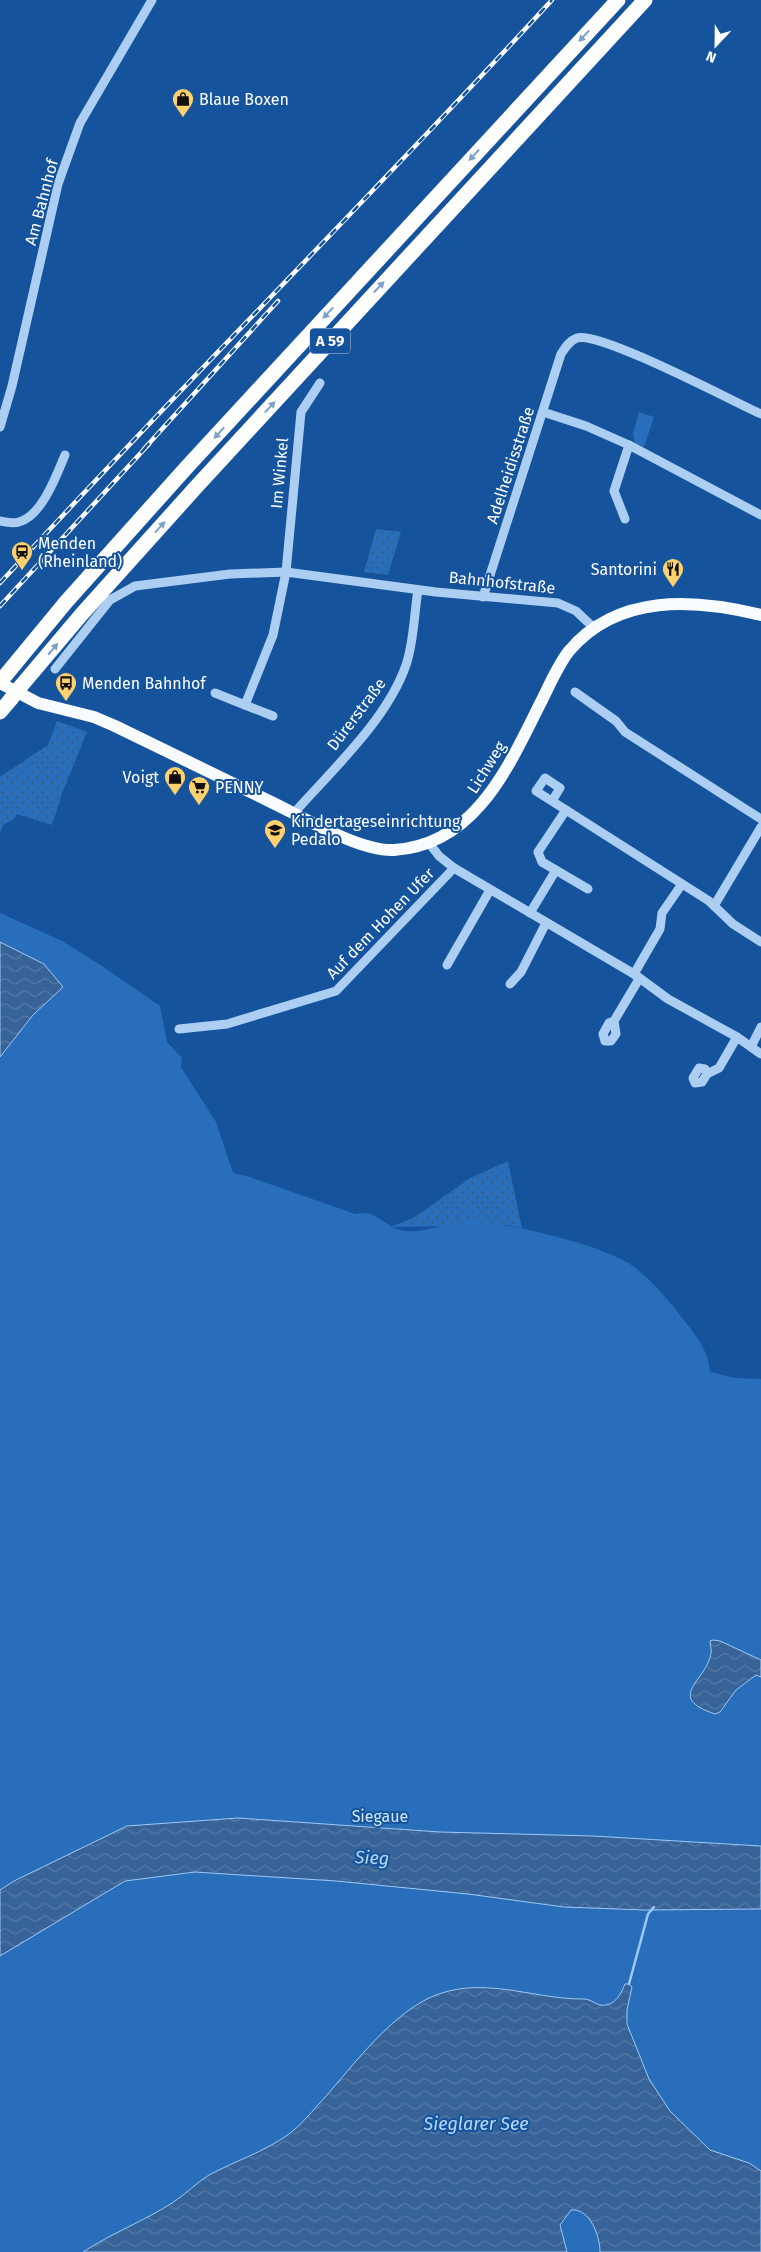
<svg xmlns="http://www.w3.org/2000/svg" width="761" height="2252" viewBox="0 0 761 2252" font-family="'Fira Sans',sans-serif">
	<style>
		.grass { fill: url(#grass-dots) }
		.green { fill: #286eba }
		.water { fill: url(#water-waves); stroke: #9ec9f6 }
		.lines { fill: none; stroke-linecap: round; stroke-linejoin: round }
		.stream { stroke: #9ec9f6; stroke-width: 2.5 }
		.minor { stroke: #accef3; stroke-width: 9 }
		.major { stroke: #f8fbff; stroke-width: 12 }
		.highway { stroke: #fff; stroke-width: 15 }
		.rail-casing { stroke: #fff; stroke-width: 4.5 }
		.rail { stroke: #15549d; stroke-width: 2.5; stroke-dasharray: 8; stroke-linecap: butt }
		.highway-bridge { stroke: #fff; stroke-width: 15 }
		.oneway { fill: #7ea1c9 }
		.labels { text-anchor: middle; stroke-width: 4; stroke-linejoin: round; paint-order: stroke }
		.shield { fill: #15549d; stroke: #b9cce2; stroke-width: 1 }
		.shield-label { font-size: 15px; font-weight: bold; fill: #fff }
		.poi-label { font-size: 16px; fill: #fff; stroke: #15549d; text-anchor: start }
		.street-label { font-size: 16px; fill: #fff; stroke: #15549d }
		.park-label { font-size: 16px; fill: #d4e8fd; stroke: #15549d }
		.water-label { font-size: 18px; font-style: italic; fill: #b9d8f9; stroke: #15549d }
	</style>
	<defs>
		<pattern id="grass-dots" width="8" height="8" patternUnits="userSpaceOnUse" patternTransform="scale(1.25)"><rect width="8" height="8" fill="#286eba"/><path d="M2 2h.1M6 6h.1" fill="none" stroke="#3e5a78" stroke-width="1.8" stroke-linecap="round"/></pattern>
		<pattern id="water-waves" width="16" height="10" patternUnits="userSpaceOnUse" patternTransform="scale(1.25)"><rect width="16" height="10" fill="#376398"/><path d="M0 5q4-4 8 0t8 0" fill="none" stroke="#557aa7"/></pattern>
	</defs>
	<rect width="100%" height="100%" fill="#15549d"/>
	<g class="grass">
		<polygon points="376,529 401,532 388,575 364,572"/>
		<polygon points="57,721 87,732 63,791 52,825 17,814 14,819 3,825 0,834 0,777 48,745"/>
		<polygon points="508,1161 522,1229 509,1225 391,1227 415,1217 470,1178"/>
	</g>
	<g class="green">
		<polygon points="639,412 654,417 644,447 635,443 633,433"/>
		<path d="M0 913 62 941 102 966 160 1006 167 1042 182 1058 181 1067 216 1122 233 1173 250 1177 355 1214C359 1214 366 1212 370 1214 383 1218 390 1230 407 1231 427 1233 447 1222 467 1221 503 1221 610 1246 637 1269 654 1283 670 1302 683 1319 697 1337 708 1349 710 1372L734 1378 761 1379V2252H0Z"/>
	</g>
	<g class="water">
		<polygon points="0,942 44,964 63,987 33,1015 0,1057"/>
		<path d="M713 1640 720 1641 761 1660V1677L756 1675 736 1690 720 1712 715 1714C664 1697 707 1681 711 1653 712 1650 710 1645 710 1641Z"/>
		<polygon points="238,1818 440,1832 593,1836 761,1846 761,1909 645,1910 564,1907 468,1894 336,1881 195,1872 125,1881 0,1956 0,1890 14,1881 127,1826"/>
		<path d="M625 1984H629L632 1987 627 2010V2024L649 2079 670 2111 710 2150 749 2163 761 2171V2252H600C600 2236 590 2208 571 2210L560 2225 567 2252H83C112 2233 144 2221 172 2203 185 2195 196 2183 209 2175 235 2161 264 2152 289 2134 300 2126 309 2115 318 2105 350 2070 386 2019 429 1998 480 1974 531 1999 582 1999 591 1998 597 2007 606 2005 617 2003 621 1993 625 1984Z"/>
	</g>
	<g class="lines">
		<polyline class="stream" points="629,1984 648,1914 654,1907"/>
		<g class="minor">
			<polyline points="543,412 586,426 629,445 761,515"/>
			<polyline points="0,427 12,386 58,184 80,123 152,0"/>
			<polyline points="625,519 614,491 629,445"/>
			<path d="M0 521C6 522 13 524 19 522 42 516 57 474 65 455"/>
			<path d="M483 597 561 354C565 348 569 341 577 338 600 331 732 401 761 414"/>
			<polyline points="55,669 110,600 135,586 230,574 286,572 436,592 558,603 576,611 595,629"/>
			<polyline points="575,692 616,721 625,732 761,819"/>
			<polyline points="215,693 245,705"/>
			<polyline points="273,716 245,705 273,635 286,572 301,412 320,383"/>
			<polyline points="552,801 560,788 545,778 536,791 566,810"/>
			<path d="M294 813C332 770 387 720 406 665 414 642 414 614 418 590"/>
			<polyline points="429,843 439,856 454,868 634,974 668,999 737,1037 761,1054"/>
			<polyline points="588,889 542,862 538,852 566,810 709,901 733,924 761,942"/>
			<polyline points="714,906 761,827"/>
			<polyline points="530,913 556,870"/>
			<polyline points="447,965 490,890"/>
			<polyline points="634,974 660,929 662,913 682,884"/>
			<polyline points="510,984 521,972 546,923"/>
			<polyline points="614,1021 616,1034 611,1041 605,1041 603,1034 609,1023 614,1021 639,979"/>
			<polyline points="179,1029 227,1024 336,991 454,868"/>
			<polyline points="751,1047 761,1027"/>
			<polyline points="707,1074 702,1082 695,1083 693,1078 699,1068 705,1069 707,1074 719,1068 737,1037"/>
		</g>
		<path class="major" d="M0 683 38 703 94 717 115 726C167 751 218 776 269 801 301 816 360 852 394 850 477 845 510 763 542 700 550 684 558 665 569 651 618 593 695 599 761 615"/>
		<g class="highway">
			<polyline points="0,682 66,602 186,468 618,0"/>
			<polyline points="21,686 81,615 197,486 645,0"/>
			<polyline points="0,712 11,699"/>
		</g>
		<g class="rail-casing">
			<g id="rail">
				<polyline points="144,449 278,301"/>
				<path d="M0 583C181 386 371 197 552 0"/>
				<polyline points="0,606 149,444"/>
			</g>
		</g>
		<use href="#rail" class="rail"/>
		<polyline class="highway-bridge" points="11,699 21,686"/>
	</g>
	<defs><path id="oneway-solid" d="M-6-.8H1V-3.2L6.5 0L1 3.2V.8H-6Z" transform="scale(1.25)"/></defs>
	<g class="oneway">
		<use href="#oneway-solid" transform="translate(584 36) rotate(133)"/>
		<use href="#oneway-solid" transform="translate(474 155) rotate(133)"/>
		<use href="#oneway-solid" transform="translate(379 287) rotate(-47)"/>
		<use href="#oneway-solid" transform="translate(328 313) rotate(133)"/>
		<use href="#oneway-solid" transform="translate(270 407) rotate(-47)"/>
		<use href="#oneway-solid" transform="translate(219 433) rotate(133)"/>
		<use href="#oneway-solid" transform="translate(160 527) rotate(-48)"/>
		<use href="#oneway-solid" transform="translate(53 649) rotate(-50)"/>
	</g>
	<defs>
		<g id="shop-pin" transform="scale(1.125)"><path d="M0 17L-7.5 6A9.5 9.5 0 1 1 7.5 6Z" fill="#ffd16e" stroke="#15549d"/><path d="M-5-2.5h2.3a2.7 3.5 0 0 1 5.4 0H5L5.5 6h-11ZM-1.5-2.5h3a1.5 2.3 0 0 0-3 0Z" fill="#111"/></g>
		<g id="station-pin" transform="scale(1.125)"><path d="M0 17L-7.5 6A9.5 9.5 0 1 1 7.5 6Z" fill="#ffd16e" stroke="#15549d"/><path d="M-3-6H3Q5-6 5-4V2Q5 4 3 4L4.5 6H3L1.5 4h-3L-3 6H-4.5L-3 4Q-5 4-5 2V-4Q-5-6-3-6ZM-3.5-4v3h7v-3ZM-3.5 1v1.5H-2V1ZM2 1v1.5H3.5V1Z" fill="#111"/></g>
		<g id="restaurant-pin" transform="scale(1.125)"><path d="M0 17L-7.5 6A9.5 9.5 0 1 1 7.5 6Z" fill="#ffd16e" stroke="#15549d"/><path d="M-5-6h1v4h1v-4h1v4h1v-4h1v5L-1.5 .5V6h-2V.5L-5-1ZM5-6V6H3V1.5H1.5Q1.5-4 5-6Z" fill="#111"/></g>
		<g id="bus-pin" transform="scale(1.125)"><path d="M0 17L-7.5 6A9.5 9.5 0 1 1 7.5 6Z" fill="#ffd16e" stroke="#15549d"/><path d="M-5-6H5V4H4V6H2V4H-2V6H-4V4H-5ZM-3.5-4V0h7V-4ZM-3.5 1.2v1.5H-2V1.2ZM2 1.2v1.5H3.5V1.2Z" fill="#111"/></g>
		<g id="supermarket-pin" transform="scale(1.125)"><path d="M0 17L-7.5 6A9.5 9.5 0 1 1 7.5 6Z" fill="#ffd16e" stroke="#15549d"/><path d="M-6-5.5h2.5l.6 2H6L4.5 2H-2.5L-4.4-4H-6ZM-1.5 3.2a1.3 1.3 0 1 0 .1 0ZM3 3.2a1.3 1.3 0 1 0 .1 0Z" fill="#111"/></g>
		<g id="school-pin" transform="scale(1.125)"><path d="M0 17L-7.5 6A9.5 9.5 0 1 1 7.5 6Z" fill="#ffd16e" stroke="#15549d"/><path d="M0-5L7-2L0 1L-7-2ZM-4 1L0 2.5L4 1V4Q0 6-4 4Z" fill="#111"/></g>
	</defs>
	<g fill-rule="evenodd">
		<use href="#shop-pin" x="183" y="99"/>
		<use href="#station-pin" x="22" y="552"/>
		<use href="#restaurant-pin" x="673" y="569"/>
		<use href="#bus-pin" x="66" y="683"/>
		<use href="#shop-pin" x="175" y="777"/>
		<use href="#supermarket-pin" x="199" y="787"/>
		<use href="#school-pin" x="275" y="830"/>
	</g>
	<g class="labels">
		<rect class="shield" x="310" y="328.5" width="40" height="25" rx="4"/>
		<g class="shield-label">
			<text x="330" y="346">A 59</text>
		</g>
		<g class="poi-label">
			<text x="199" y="105">Blaue Boxen</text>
			<text x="38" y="549">Menden<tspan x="38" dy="18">(Rheinland)</tspan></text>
			<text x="657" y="575" text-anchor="end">Santorini</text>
			<text x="82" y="689">Menden Bahnhof</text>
			<text x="159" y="783" text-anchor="end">Voigt</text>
			<text x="215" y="793">PENNY</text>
			<text x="291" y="827">Kindertageseinrichtung<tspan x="291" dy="18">Pedalo</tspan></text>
		</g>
		<g class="street-label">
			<text transform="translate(41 202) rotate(-75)" y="6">Am Bahnhof</text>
			<text transform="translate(510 465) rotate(-72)" y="6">Adelheidisstraße</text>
			<text transform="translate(279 473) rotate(-85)" y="6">Im Winkel</text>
			<text transform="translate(502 582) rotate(6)" y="6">Bahnhofstraße</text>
			<text transform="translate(356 714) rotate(-53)" y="6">Dürerstraße</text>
			<text transform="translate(486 767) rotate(-58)" y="6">Lichweg</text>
			<text transform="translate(380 923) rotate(-46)" y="6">Auf dem Hohen Ufer</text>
		</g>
		<g class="park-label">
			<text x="380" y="1822">Siegaue</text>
		</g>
		<g class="water-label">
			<text transform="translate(372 1858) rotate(3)" y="6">Sieg</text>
			<text x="476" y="2130">Sieglarer See</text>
		</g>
	</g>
	<g transform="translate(716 45) rotate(202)" stroke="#15549d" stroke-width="4" paint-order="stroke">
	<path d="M0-4L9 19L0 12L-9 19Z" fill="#ffffff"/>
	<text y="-8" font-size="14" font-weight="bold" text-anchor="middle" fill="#ffffff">N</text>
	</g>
</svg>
